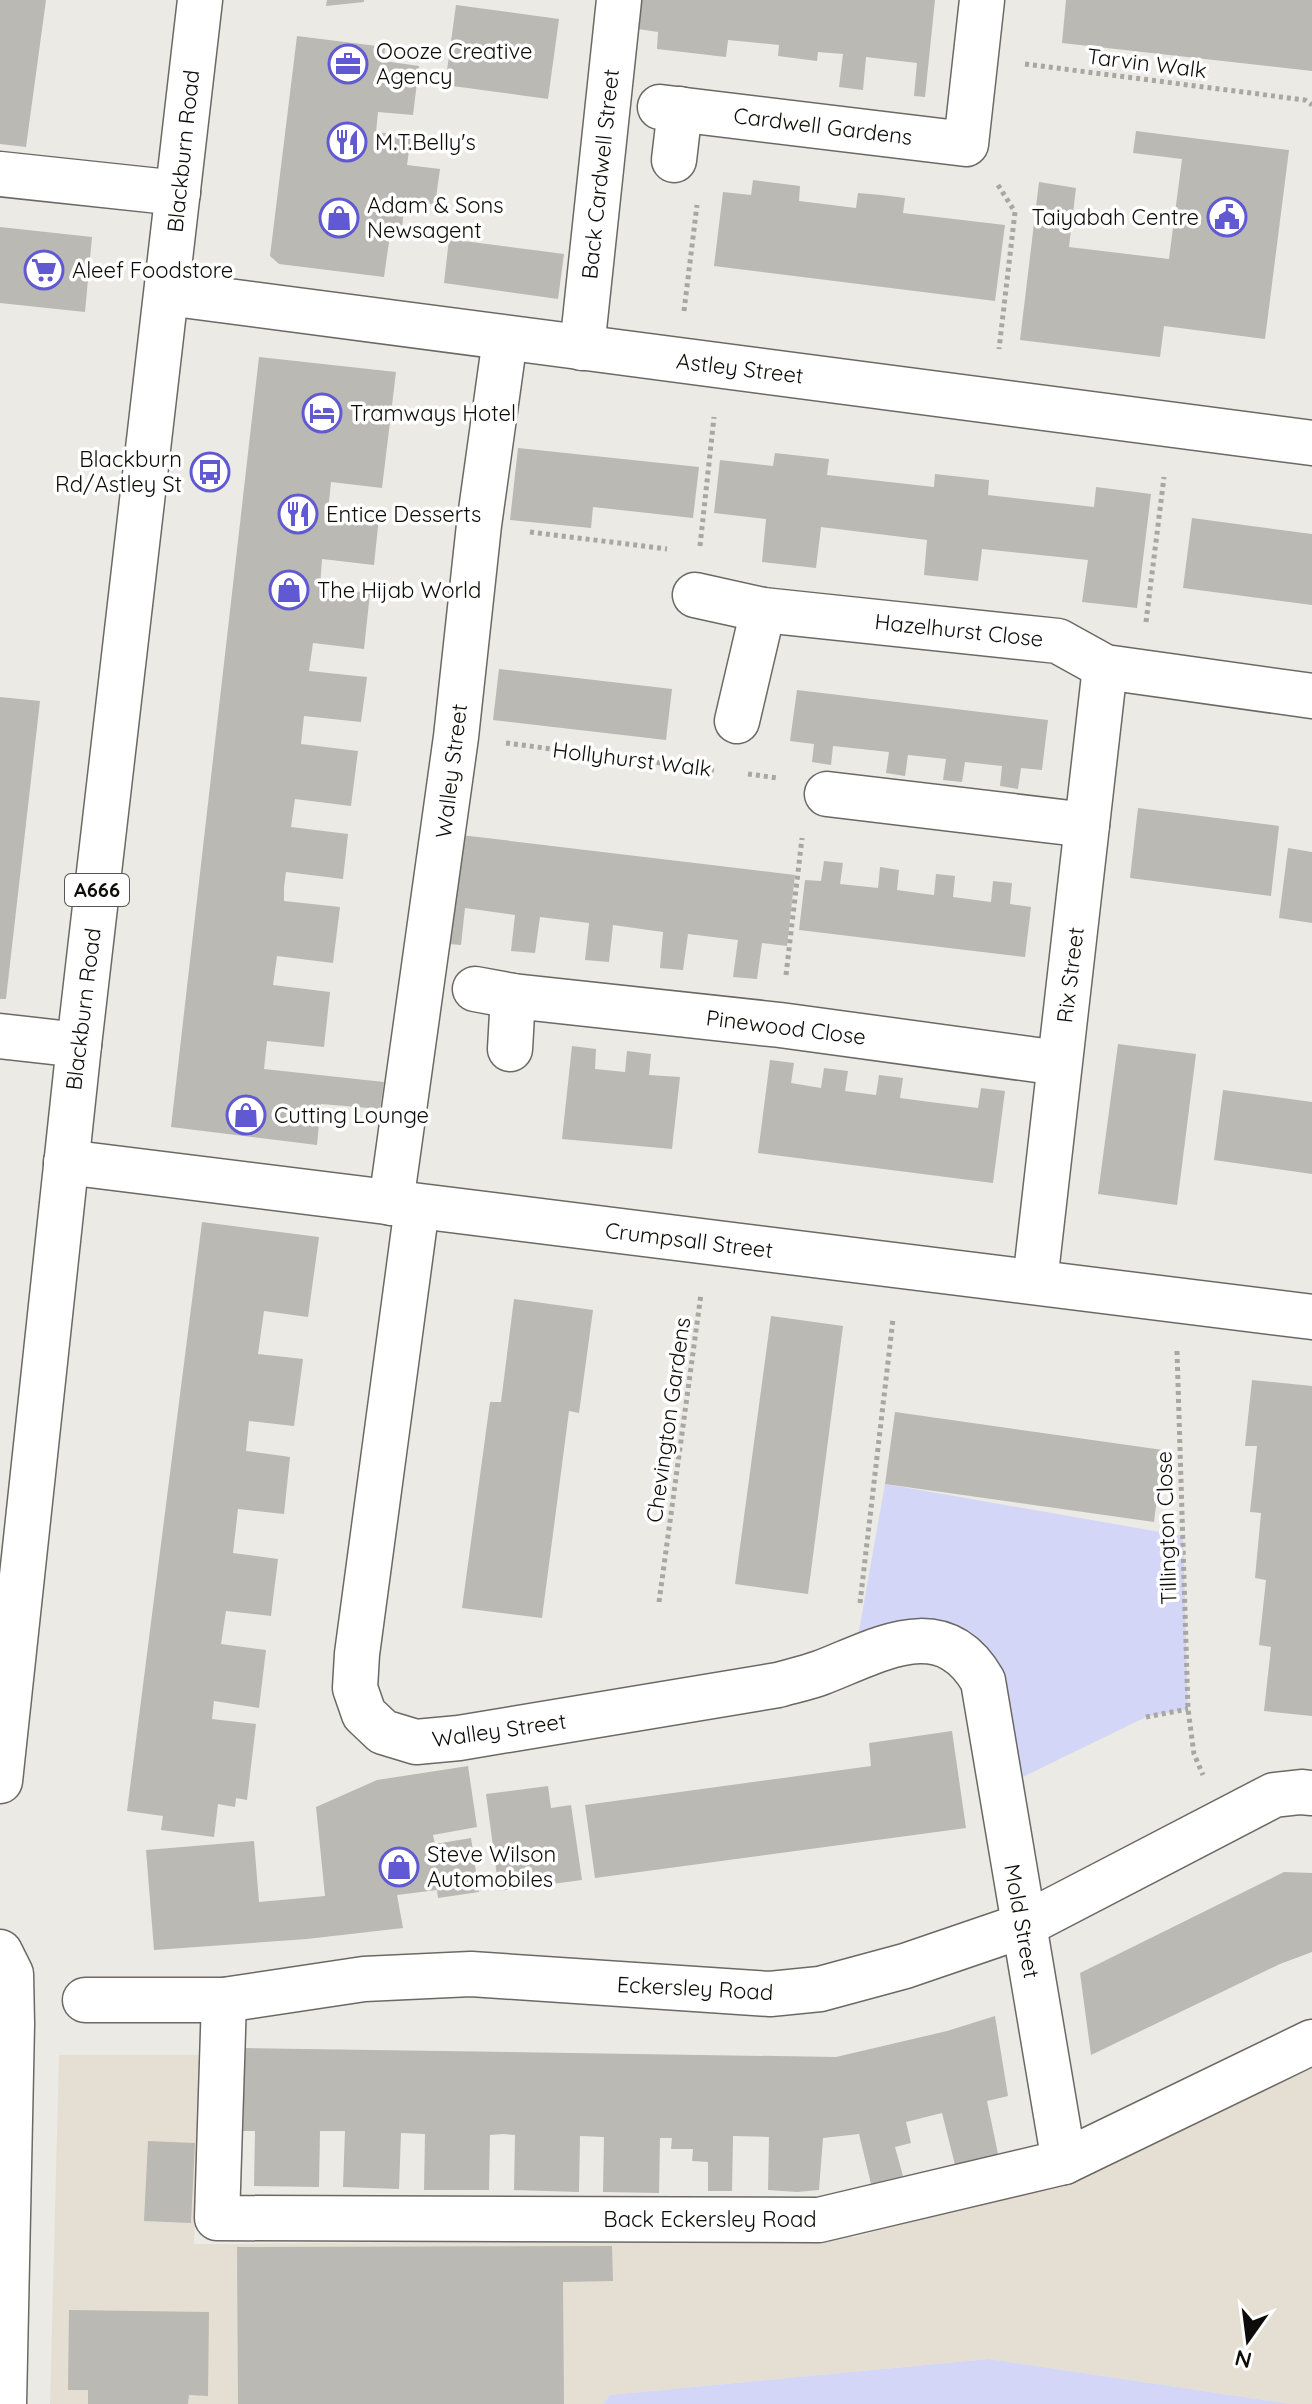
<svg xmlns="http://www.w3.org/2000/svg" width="1312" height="2404" viewBox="0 0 1312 2404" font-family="Quicksand,sans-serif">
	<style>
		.built { fill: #e5dfd3 }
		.green { fill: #d3d6f6 }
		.building { fill: #bbb9b4 }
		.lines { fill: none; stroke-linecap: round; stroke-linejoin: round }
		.minor-casing { stroke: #6c6965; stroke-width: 47 }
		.highway-casing { stroke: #6c6965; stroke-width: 47 }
		.path { stroke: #a9a7a2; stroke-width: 5; stroke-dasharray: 4 4; stroke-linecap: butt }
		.minor { stroke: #fff; stroke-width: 44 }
		.highway { stroke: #fff; stroke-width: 44 }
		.labels { text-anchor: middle; stroke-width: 7; stroke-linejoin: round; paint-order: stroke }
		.shield { fill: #fff; stroke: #565554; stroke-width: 2 }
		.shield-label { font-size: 20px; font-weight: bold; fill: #0d0c0a }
		.poi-label { font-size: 22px; fill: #0d0c0a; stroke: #fff; text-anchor: start }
		.street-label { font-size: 22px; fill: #0d0c0a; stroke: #fff }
	</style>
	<rect width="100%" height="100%" fill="#eceae4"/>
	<polygon class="built" points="59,2055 202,2055 194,2244 231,2244 854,2237 1084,2176 1312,2068 1312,2404 1291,2404 989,2359 610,2395 603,2404 50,2404"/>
	<g class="green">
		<polygon points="885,1484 1183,1536 1188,1709 1146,1717 1000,1788 951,1646 854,1659"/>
		<polygon points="989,2359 1291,2404 603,2404 610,2395"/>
	</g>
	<g class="building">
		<polygon points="0,0 46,0 26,147 0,144"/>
		<polygon points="327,0 364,0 364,2 326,6"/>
		<polygon points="642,0 935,0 925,97 914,96 917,63 866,57 863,90 839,87 843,54 818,52 817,61 778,56 779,45 728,40 726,57 657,49 658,32 638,29"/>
		<polygon points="1066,0 1312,0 1312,71 1062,43"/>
		<polygon points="456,5 559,19 548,99 445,85"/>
		<polygon points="297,36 385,47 384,61 419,66 413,115 378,112 376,132 411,136 407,165 440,169 435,205 405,200 401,236 390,235 384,277 279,264 270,256"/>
		<polygon points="1136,131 1289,150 1265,339 1164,326 1160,357 1020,340 1039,182 1076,188 1069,247 1169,259 1182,159 1133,153"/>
		<polygon points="753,180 800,186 799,201 856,208 858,193 881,195 905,198 903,213 1005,225 995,301 714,266 723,192 751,195"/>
		<polygon points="0,227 92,237 85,312 0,303"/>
		<polygon points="449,239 564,254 558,299 444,283"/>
		<polygon points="259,357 396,372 382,488 331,482 328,511 379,517 374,565 322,559 320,587 370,593 364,649 313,643 309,671 367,677 361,722 304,716 301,744 358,751 351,806 295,799 291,827 348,834 343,879 286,872 284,887 284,901 340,907 333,963 277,956 273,985 330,992 324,1047 267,1041 264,1069 384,1082 380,1109 321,1104 317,1145 171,1127"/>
		<polygon points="518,448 699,467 693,518 593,507 591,528 510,520"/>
		<polygon points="775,453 829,459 827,475 934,487 935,474 989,480 988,495 1094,507 1096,487 1151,494 1137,608 1082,602 1088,560 982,549 978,581 924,575 927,540 821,527 816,568 762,562 766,519 714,513 720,460 773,466"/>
		<polygon points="1192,518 1312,534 1312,605 1183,588"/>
		<polygon points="499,669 672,689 666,740 493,720"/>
		<polygon points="797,690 1048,720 1042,770 1021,768 1018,789 1000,786 1002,766 965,762 962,782 943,780 946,759 908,755 905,776 886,773 889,752 833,746 831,765 812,762 814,744 790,741"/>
		<polygon points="0,697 40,701 6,999 0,999"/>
		<polygon points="1138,808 1279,826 1271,896 1130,878"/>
		<polygon points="461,835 795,875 787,946 762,943 757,979 733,977 738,940 688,934 683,970 660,968 663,932 613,925 609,962 585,960 589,923 540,917 535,953 511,951 515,915 465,908 461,945 449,944"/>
		<polygon points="1288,848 1312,852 1312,923 1279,918"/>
		<polygon points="824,861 843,863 840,884 878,888 880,867 899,870 897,890 918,893 934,895 936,874 955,876 953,897 991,902 993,881 1012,883 1010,904 1031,907 1025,957 799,930 805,880 821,881"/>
		<polygon points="1118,1044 1196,1054 1177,1205 1098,1194"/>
		<polygon points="572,1046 596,1049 595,1069 625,1072 627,1051 651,1054 649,1075 680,1077 672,1149 562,1139"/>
		<polygon points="770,1060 794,1063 791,1083 821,1088 824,1068 848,1071 845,1091 876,1095 879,1075 903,1078 900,1098 930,1102 978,1108 981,1088 1005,1091 993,1183 758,1153"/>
		<polygon points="1223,1090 1312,1102 1312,1174 1214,1160"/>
		<polygon points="202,1222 319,1237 308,1317 264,1311 258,1354 303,1359 294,1426 249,1421 246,1451 290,1457 284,1514 238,1509 233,1553 278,1559 271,1616 226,1611 221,1644 266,1650 259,1708 214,1701 212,1719 256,1724 247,1800 236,1798 235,1807 218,1804 214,1837 161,1830 163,1816 127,1811"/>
		<polygon points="514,1299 593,1310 579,1413 569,1411 542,1618 462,1608 490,1402 501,1402"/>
		<polygon points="771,1316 843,1326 808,1594 735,1584"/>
		<polygon points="1252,1380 1312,1386 1312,1716 1264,1711 1271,1647 1259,1645 1266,1580 1255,1578 1261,1513 1250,1512 1257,1446 1245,1446"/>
		<polygon points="895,1412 1163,1450 1154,1522 885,1484"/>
		<polygon points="952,1731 966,1828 595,1878 585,1805 871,1766 869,1743"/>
		<polygon points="468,1766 477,1827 433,1835 435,1844 471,1838 479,1892 438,1898 437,1890 397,1895 403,1928 307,1939 154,1950 146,1850 254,1841 259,1902 325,1896 316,1807 377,1780"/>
		<polygon points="548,1786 551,1808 571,1805 582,1880 499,1891 486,1794"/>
		<polygon points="1284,1872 1312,1873 1312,1952 1280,1964 1091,2055 1080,1973"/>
		<polygon points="995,2016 1008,2096 987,2101 998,2154 955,2165 942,2113 906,2122 911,2143 895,2147 903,2176 871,2184 859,2134 823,2138 819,2190 797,2192 768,2190 769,2137 733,2136 732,2191 708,2191 708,2162 692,2161 693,2149 671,2149 672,2138 660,2138 659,2193 603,2192 604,2137 580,2136 579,2192 514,2190 515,2135 503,2134 490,2135 489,2190 424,2190 425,2134 401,2133 399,2189 343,2187 345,2131 320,2131 319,2187 254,2186 255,2131 243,2131 245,2048 836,2057 947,2031"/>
		<polygon points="148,2141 195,2143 191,2223 144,2221"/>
		<polygon points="612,2246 613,2281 563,2282 564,2404 238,2404 237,2247"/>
		<polygon points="69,2310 209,2312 208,2396 189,2395 188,2404 88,2404 88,2390 68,2390"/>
	</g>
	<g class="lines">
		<g class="minor-casing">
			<g id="minor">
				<polyline points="660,107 966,144 982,0"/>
				<polyline points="674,160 680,109"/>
				<polyline points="0,174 178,193"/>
				<polyline points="167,293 1312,443"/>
				<polyline points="582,348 619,0"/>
				<polyline points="695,595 763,610 1058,641 1105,667 1312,696"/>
				<polyline points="737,721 763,610"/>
				<polyline points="827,794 1087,825"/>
				<polyline points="475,989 513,996 780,1025 1059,1063"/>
				<polyline points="0,1036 79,1045"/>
				<polyline points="510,1049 513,996"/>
				<polyline points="66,1162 1312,1317"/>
				<polyline points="391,1203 456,737 479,525 505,339"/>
				<path d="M417 1207 357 1654 355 1688 364 1714 383 1732 416 1742 459 1738 778 1685C792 1681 806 1678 820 1673 878 1651 942 1610 983 1681L1064 2162"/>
				<polyline points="1035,1282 1105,667"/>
				<polyline points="85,2000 224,2000 364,1979 471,1974 770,1994 820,1989 905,1966 1022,1926 1274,1795 1301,1792 1312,1793"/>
				<polyline points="224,2000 217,2218 819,2220 1064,2162 1312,2042"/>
			</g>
		</g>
		<g class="highway-casing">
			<g id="highway">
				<polyline points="0,1781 79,1045 200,0"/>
				<polyline points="0,1952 11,1974 12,2024 4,2404"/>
			</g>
		</g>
		<g class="path">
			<polyline points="1025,64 1305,100 1312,105"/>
			<polyline points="998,185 1015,212 999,349"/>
			<polyline points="684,311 697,205"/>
			<polyline points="530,532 667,549"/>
			<polyline points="700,546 714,417"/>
			<polyline points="1146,622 1164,477"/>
			<polyline points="506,743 714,770"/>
			<polyline points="748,774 778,778"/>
			<polyline points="786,975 802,838"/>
			<polyline points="1177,1351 1188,1709 1194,1754 1203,1775"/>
			<polyline points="659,1602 701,1294"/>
			<polyline points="860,1603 893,1319"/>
			<polyline points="1146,1717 1188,1709"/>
		</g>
		<use href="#minor" class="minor"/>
		<use href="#highway" class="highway"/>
	</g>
	<defs>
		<g id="office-ring" transform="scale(2)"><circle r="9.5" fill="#fff" stroke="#6059d2" stroke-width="1.5"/><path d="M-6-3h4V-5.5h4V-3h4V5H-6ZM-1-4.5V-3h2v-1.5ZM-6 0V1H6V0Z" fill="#6059d2"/></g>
		<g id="restaurant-ring" transform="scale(2)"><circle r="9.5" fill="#fff" stroke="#6059d2" stroke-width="1.5"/><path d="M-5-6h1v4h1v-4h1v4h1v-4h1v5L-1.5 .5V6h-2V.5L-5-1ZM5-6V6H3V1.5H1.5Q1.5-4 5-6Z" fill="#6059d2"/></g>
		<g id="civic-ring" transform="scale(2)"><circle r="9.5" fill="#fff" stroke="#6059d2" stroke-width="1.5"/><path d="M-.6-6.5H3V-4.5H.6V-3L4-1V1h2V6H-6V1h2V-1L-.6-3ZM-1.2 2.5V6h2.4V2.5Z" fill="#6059d2"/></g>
		<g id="shop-ring" transform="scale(2)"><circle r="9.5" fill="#fff" stroke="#6059d2" stroke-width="1.5"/><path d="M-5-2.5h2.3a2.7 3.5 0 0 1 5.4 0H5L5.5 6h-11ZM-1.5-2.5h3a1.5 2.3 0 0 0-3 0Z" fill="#6059d2"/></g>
		<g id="supermarket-ring" transform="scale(2)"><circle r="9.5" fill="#fff" stroke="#6059d2" stroke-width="1.5"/><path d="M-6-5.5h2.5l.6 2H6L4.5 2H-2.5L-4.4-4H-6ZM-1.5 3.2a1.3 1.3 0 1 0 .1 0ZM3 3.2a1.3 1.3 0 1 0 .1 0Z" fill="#6059d2"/></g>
		<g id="hotel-ring" transform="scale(2)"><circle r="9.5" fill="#fff" stroke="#6059d2" stroke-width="1.5"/><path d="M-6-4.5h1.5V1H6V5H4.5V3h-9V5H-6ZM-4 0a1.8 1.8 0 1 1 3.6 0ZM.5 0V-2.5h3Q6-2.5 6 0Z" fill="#6059d2"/></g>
		<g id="bus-ring" transform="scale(2)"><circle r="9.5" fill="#fff" stroke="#6059d2" stroke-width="1.5"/><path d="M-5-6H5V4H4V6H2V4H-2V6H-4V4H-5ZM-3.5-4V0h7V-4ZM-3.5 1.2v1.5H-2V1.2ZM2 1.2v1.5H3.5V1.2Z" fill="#6059d2"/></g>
	</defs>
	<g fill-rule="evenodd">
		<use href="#office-ring" x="348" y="64"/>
		<use href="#restaurant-ring" x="347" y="142"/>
		<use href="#civic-ring" x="1227" y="217"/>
		<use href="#shop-ring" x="339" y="218"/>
		<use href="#supermarket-ring" x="44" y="270"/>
		<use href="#hotel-ring" x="322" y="413"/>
		<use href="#bus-ring" x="210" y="472"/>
		<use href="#restaurant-ring" x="298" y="514"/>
		<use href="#shop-ring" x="289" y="590"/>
		<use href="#shop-ring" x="246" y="1115"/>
		<use href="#shop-ring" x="399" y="1867"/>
	</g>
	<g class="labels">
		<rect class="shield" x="65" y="874" width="64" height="32" rx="6"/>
		<g class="shield-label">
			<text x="97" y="897">A666</text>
		</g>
		<g class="poi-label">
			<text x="376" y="59">Oooze Creative<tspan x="376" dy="25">Agency</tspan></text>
			<text x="375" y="150">M.T.Belly's</text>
			<text x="367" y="213">Adam &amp; Sons<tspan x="367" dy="25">Newsagent</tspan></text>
			<text x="1199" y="225" text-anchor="end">Taiyabah Centre</text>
			<text x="72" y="278">Aleef Foodstore</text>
			<text x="350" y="421">Tramways Hotel</text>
			<text x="182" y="467" text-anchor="end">Blackburn<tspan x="182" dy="25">Rd/Astley St</tspan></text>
			<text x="326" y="522">Entice Desserts</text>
			<text x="317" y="598">The Hijab World</text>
			<text x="274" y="1123">Cutting Lounge</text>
			<text x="427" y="1862">Steve Wilson<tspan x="427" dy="25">Automobiles</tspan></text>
		</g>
		<g class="street-label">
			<text transform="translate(1147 63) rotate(7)" y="8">Tarvin Walk</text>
			<text transform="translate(823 126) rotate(7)" y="8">Cardwell Gardens</text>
			<text transform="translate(183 151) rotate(-84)" y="8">Blackburn Road</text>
			<text transform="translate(600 174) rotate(-84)" y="8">Back Cardwell Street</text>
			<text transform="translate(740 368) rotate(7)" y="8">Astley Street</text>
			<text transform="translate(959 630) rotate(6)" y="8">Hazelhurst Close</text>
			<text transform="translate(632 759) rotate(7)" y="8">Hollyhurst Walk</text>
			<text transform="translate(451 771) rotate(-83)" y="8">Walley Street</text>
			<text transform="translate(1070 975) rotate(-83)" y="8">Rix Street</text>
			<text transform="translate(83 1009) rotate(-83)" y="8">Blackburn Road</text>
			<text transform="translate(786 1027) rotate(7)" y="8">Pinewood Close</text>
			<text transform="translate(689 1240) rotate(7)" y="8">Crumpsall Street</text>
			<text transform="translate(668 1420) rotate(-82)" y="8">Chevington Gardens</text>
			<text transform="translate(1166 1528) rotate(-92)" y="8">Tillington Close</text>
			<text transform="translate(499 1730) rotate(-8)" y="8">Walley Street</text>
			<text transform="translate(1022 1921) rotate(80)" y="8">Mold Street</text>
			<text transform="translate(695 1988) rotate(3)" y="8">Eckersley Road</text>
			<text x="710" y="2227">Back Eckersley Road</text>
		</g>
	</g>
	<g transform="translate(1248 2340) rotate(194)" stroke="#ffffff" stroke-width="6" paint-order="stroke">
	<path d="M0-6L14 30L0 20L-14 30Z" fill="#0d0c0a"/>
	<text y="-12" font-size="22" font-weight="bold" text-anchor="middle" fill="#0d0c0a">N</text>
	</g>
</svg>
